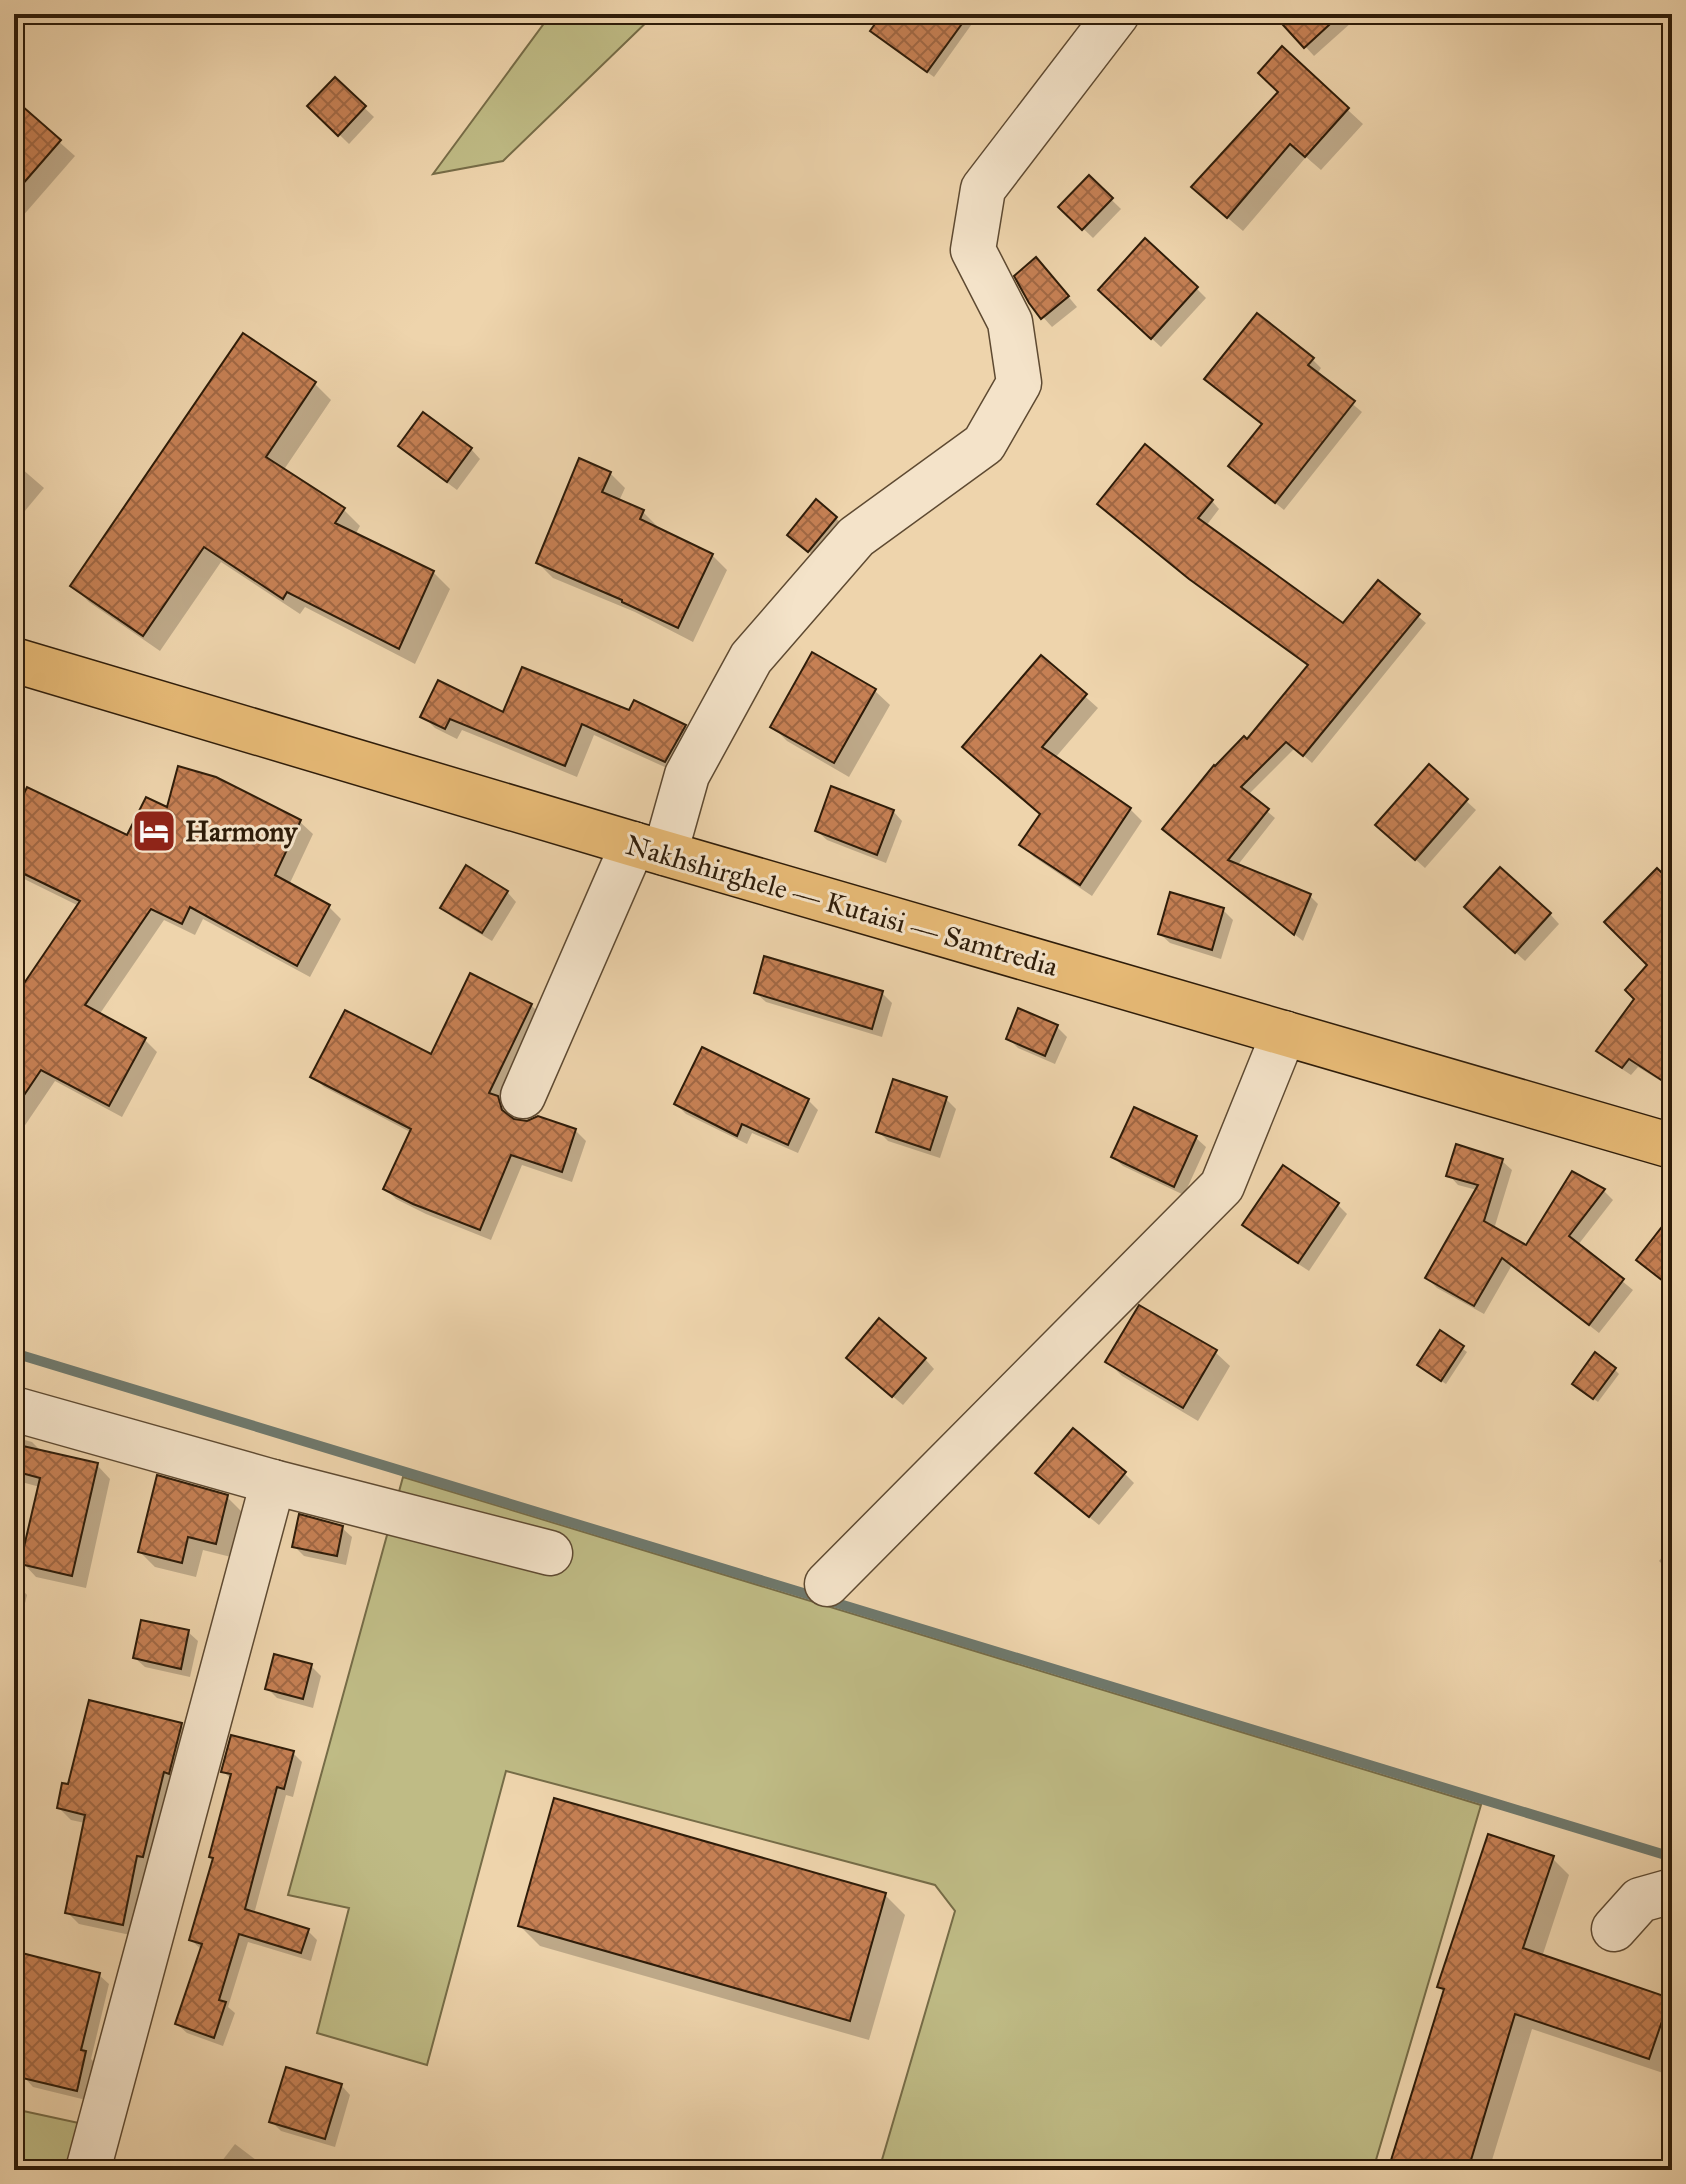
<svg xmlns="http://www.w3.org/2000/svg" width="1686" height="2184" viewBox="0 0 1686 2184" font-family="'IM FELL Great Primer',serif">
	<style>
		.green { fill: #bfbb85; stroke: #766c47; stroke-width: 2 }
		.shadow { fill: #0003 }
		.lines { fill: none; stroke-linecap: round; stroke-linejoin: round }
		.stream { stroke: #6f796d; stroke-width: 10 }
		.building { fill: url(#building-cross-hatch); stroke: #2e1c09; stroke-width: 2 }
		.minor-casing { stroke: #5e4a32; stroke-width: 47 }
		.major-casing { stroke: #2e1c09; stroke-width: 47 }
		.minor { stroke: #f4e3c9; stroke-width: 44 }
		.major { stroke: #e7ba76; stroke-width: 44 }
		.labels { text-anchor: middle; stroke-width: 6; stroke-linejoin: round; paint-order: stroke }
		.poi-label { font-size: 28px; font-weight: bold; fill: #2e1c09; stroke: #f4e3c9; text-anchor: start }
		.street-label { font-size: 28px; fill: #2e1c09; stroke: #f4e3c9 }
	</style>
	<defs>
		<pattern id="building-cross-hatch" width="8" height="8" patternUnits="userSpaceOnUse" patternTransform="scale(2)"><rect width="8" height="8" fill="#c68054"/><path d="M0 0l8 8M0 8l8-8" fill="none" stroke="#a16844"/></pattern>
	</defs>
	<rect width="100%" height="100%" fill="#eed4ac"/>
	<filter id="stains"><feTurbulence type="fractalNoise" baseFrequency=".0025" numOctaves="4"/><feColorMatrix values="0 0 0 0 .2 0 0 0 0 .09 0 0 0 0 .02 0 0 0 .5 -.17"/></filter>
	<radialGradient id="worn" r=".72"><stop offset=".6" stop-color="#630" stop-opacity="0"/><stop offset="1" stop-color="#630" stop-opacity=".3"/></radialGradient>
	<g class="green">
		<polygon points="551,14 655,14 503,161 433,174"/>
		<polygon points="403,1477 1481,1805 1373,2170 879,2170 955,1911 935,1885 506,1771 427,2065 317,2033 349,1908 288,1895"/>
		<polygon points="14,2109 88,2125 76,2170 14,2170"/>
	</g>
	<g class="shadow">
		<polygon points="884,14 979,14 934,77 878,37"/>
		<polygon points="1276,14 1361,14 1314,56"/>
		<polygon points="1282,49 1363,124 1321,170 1306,157 1243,231 1209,202 1280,92"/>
		<polygon points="335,80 374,117 349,144 310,106"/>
		<polygon points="22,109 75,156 14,226 14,118"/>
		<polygon points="1089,178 1121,209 1093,238 1061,207"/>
		<polygon points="1046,270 1077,307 1052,327 1043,317"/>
		<polygon points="1196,288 1206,298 1161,347 1110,300"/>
		<polygon points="244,335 315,384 331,400 283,471 344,510 360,526 355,535 433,572 450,589 415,664 305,607 300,614 221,562 160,651 89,602 73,586"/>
		<polygon points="1312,359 1321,368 1317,374 1362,412 1284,510 1240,475 1263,425 1216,388"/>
		<polygon points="401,446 471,449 480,459 457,490 410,455"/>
		<polygon points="14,462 44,488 14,524"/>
		<polygon points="610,473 625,488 619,501 642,511 657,526 656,529 712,555 727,570 693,642 635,612 553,578 538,563"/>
		<polygon points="1212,501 1219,509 1206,526 1343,625 1378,583 1426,623 1312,763 1295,748 1248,795 1275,818 1237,866 1310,896 1318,904 1303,941 1172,837 1310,666 1199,586 1107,511"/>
		<polygon points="816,502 840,522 813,555 794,539"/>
		<polygon points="1042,658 1098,708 1055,758 1130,809 1142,821 1092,896 1034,857 1022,845 1042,815"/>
		<polygon points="875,691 890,705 849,777 787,741 772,726"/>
		<polygon points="630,713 685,726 697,738 678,773 594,735 577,777 462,730 457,739 435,728 423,716"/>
		<polygon points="1429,767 1476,810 1425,868 1387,834"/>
		<polygon points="14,810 128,838 168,810 300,822 313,834 289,885 329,907 341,919 310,977 203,919 195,935 164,920 99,1015 145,1040 157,1052 122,1117 55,1081 15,1140 14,1001 79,906 14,874"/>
		<polygon points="893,811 902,821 886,863 827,840 817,831"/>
		<polygon points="1672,885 1672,1088 1638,1067 1631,1075 1607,1059 1599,1050 1636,999 1650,965"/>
		<polygon points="507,892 516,902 492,941 452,917 443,907"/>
		<polygon points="1223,910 1233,920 1221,959 1170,943 1160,934"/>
		<polygon points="1550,914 1559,924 1525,961 1477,917"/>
		<polygon points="756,993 882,993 892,1003 882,1037 766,1002"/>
		<polygon points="531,1005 542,1016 501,1101 509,1109 512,1120 575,1130 586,1141 572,1182 522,1165 491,1240 426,1214 396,1199 385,1188 412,1133 324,1087 313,1076 432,1056"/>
		<polygon points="1057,1027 1067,1037 1055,1064 1018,1048 1008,1038"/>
		<polygon points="895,1082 946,1099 956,1109 940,1158 888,1141 878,1131"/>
		<polygon points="808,1100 818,1110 798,1153 752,1133 747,1144 686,1114 676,1104"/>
		<polygon points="1196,1138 1206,1147 1184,1195 1123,1166 1113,1157"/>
		<polygon points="1502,1161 1512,1170 1494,1229 1527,1248 1573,1174 1604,1191 1613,1200 1578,1245 1633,1290 1599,1333 1512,1265 1484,1314 1437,1288 1427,1278 1477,1190 1458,1185 1449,1175"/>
		<polygon points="1338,1205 1347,1214 1309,1271 1254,1235 1245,1225"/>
		<polygon points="1441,1333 1467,1352 1446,1384 1423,1369"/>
		<polygon points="1215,1352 1230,1366 1198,1421 1122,1376 1108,1362"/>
		<polygon points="925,1359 934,1369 903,1405 858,1367"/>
		<polygon points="1614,1369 1619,1374 1598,1402 1578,1388"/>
		<polygon points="14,1437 32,1442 43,1453 97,1465 110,1479 86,1588 36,1577 23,1563 40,1487 14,1480"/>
		<polygon points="1124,1473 1134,1483 1099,1525 1047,1483"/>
		<polygon points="227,1497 242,1512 231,1557 203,1550 196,1577 155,1567 140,1552"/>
		<polygon points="342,1528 352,1537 346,1565 304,1556 294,1546"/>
		<polygon points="1672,1545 1672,1574 1659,1561"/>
		<polygon points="14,1584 18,1585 27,1595 17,1636 14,1635"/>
		<polygon points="188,1632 198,1641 190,1677 145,1667 135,1658"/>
		<polygon points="311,1666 321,1676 313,1708 277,1698 267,1688"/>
		<polygon points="181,1725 193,1737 135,1936 79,1924 67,1912 85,1823 71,1820 59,1808 69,1787"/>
		<polygon points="293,1753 302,1762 293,1797 286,1795 254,1914 308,1931 317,1940 311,1961 248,1942 228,2007 235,2013 223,2046 187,2033 177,2024 202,1950 191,1940 215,1860 232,1780 223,1771"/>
		<polygon points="1552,1858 1569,1875 1542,1957 1669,2000 1672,2003 1672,2057 1666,2074 1532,2029 1489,2170 1390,2170 1445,1992 1439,1986"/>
		<polygon points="885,1895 905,1915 869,2040 540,1946 520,1926"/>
		<polygon points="14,1953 99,1975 109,1984 91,2059 95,2063 86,2100 33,2087 24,2077 14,2036"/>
		<polygon points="341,2085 350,2095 335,2147 281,2131 272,2122"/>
		<polygon points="235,2144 269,2170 215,2170"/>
	</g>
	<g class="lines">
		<polyline class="stream" points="14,1353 1672,1857"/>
	</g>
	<g class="building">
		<polygon points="882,14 969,14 927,72 870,31"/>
		<polygon points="1273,14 1341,14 1304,48"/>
		<polygon points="1282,46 1349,108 1305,157 1290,144 1227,218 1191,187 1278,92 1258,73"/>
		<polygon points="335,77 366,106 338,136 307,106"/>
		<polygon points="14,99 61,140 14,194"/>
		<polygon points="1089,175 1113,198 1082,230 1058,207"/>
		<polygon points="1145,238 1198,287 1151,339 1098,290"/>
		<polygon points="1036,257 1069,296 1041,319 1029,303 1014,276"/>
		<polygon points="1257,313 1314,358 1308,365 1355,401 1275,503 1228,466 1262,424 1204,379"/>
		<polygon points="243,333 316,382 266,457 345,508 335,523 434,571 399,649 287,592 283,599 204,547 143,636 70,586"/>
		<polygon points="423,412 472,448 447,482 398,446"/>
		<polygon points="1145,444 1213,500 1198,518 1343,623 1378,580 1420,614 1303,756 1286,742 1241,787 1269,809 1228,860 1311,894 1294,935 1162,829 1214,765 1215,766 1244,736 1247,739 1308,665 1189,579 1097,504"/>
		<polygon points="579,458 611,472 602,492 644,510 640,519 713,554 678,628 622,602 622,600 536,563"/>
		<polygon points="816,499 837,517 808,552 787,535"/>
		<polygon points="812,652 876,689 834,763 770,727"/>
		<polygon points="1041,655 1087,694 1042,747 1131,808 1080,885 1019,845 1040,814 962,747"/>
		<polygon points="522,667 629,710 634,700 686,725 665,762 582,724 565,766 450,719 445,729 420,717 438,680 503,712"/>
		<polygon points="1429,764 1468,799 1415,860 1375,825"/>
		<polygon points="178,766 216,777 301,820 275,875 330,905 297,966 190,907 182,924 151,909 85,1005 146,1038 109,1106 41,1070 14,1110 14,998 80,901 14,869 14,815 27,787 127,835 146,797 167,807"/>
		<polygon points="831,786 894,810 877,855 815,831"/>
		<polygon points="466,865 508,891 482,933 440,908"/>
		<polygon points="1500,867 1551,913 1515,953 1464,907"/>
		<polygon points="1657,868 1672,883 1672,1087 1629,1059 1622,1068 1596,1051 1634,999 1625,990 1647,965 1604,922"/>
		<polygon points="1170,892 1224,908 1212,950 1158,934"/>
		<polygon points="764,956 883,991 872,1029 754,993"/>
		<polygon points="470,973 532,1004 489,1093 498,1096 502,1110 514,1119 527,1121 538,1116 576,1129 562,1172 511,1155 480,1230 413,1204 383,1189 411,1129 310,1077 345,1010 431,1054"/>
		<polygon points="1018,1008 1058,1025 1045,1056 1006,1039"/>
		<polygon points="702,1047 809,1099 788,1145 742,1124 737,1136 674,1104"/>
		<polygon points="893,1079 947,1097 930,1150 876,1132"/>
		<polygon points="1134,1107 1197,1136 1174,1187 1111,1157"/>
		<polygon points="1456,1144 1503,1159 1484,1221 1526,1245 1572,1171 1605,1189 1569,1236 1624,1279 1589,1325 1502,1258 1474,1306 1425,1278 1478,1185 1446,1176"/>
		<polygon points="1283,1165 1339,1203 1298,1263 1242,1225"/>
		<polygon points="1672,1214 1672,1288 1636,1260"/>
		<polygon points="1139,1305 1217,1350 1183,1408 1105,1362"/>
		<polygon points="879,1318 926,1358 892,1397 846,1358"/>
		<polygon points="1440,1330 1464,1346 1441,1381 1417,1365"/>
		<polygon points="1595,1352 1616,1368 1593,1399 1572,1384"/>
		<polygon points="1073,1428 1126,1472 1089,1517 1035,1473"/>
		<polygon points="14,1444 98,1463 72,1576 20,1564 40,1478 14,1471"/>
		<polygon points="157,1475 228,1495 216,1544 188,1537 182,1563 138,1552"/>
		<polygon points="299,1514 343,1526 337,1556 292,1547"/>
		<polygon points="141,1620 189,1630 181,1669 133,1658"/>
		<polygon points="274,1654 312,1664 303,1699 265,1689"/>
		<polygon points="89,1700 182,1723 169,1774 164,1772 143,1857 137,1856 123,1925 65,1913 85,1815 57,1808 62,1783 68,1784"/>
		<polygon points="231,1735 294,1751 284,1789 277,1787 245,1909 309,1929 301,1953 239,1934 219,2000 226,2002 214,2038 175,2024 202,1944 189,1940 213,1858 209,1857 231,1774 221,1772"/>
		<polygon points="554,1798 886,1893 850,2021 518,1926"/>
		<polygon points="1488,1834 1554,1856 1523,1948 1670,1998 1649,2059 1515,2014 1468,2170 1388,2170 1444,1989 1437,1987"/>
		<polygon points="14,1951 100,1973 81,2050 86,2051 77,2091 14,2076"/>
		<polygon points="286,2067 342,2084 325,2139 269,2122"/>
	</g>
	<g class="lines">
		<g class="minor-casing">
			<g id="minor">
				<polyline points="665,853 687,775 751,658 856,537 984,444 1019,383 1010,322 973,250 983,189 1117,14"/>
				<polyline points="523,1096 633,844"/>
				<polyline points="14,1409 273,1482 550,1553"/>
				<polyline points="827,1584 1222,1186 1284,1033"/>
				<polyline points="1614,1929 1640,1900 1672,1891"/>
				<polyline points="88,2170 273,1482"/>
			</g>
		</g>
		<g class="major-casing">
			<polyline id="major" points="14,660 633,844 1672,1146"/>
		</g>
		<use href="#minor" class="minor"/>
		<use href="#major" class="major"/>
	</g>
	<defs>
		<g id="hotel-square" transform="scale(2.3)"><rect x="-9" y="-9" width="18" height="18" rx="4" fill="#8f2418" stroke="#f4e3c9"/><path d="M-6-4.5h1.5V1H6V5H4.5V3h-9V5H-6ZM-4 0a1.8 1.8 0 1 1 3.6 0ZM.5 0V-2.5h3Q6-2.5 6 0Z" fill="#fff"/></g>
	</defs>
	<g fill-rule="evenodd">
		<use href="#hotel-square" x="154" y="831"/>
	</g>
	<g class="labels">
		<g class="poi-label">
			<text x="185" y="841">Harmony</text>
		</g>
		<g class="street-label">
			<text transform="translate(842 905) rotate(16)" y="10">Nakhshirghele — Kutaisi — Samtredia</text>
		</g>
	</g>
	<rect width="1686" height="2184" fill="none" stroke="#eed4ac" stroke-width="48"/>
	<rect x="16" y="16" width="1654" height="2152" fill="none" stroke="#2e1c09" stroke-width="4"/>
	<rect x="24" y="24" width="1638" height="2136" fill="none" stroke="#2e1c09" stroke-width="2"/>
	<rect width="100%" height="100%" filter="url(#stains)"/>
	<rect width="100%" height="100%" fill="url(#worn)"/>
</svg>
